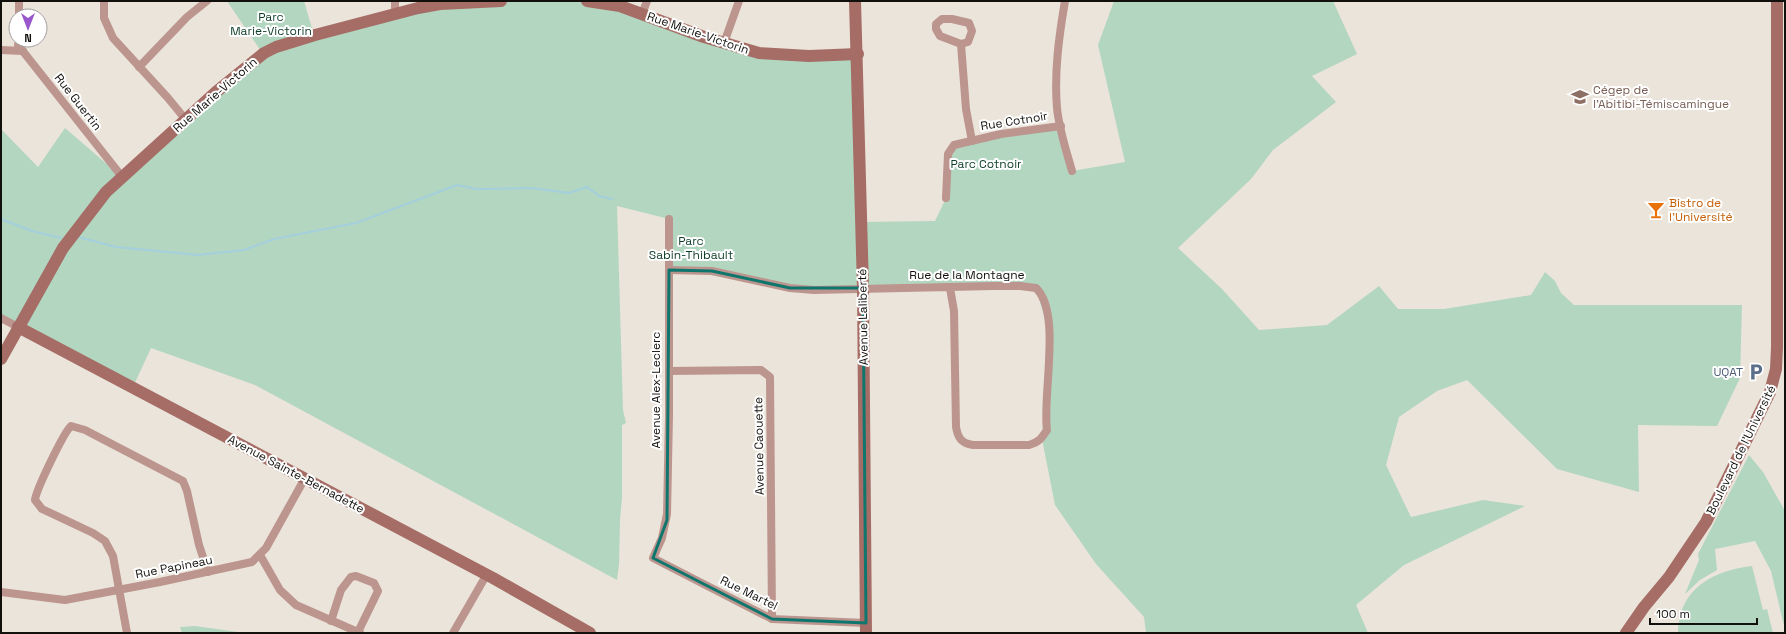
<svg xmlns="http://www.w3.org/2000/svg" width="1786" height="634" viewBox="0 0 1786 634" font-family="'Space Grotesk',sans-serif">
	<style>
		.green { fill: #b3d6c1 }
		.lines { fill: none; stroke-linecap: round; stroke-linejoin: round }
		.stream { stroke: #a4cfdc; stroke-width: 2 }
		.street { stroke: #bc958e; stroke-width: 8 }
		.secondary { stroke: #a56d65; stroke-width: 12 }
		.marked { fill: none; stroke: #0f766e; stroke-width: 3; stroke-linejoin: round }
		.labels { text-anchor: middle; stroke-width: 4; stroke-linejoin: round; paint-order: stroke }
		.park-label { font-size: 12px; fill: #0e3c27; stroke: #fff }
		.street-label { font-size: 12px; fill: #12100c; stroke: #fff }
		.education-label { font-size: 12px; fill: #785e54; stroke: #fff; text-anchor: start }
		.food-label { font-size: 12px; fill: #c56008; stroke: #fff; text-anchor: start }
		.service-label { font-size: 12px; fill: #4e5e75; stroke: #fff; text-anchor: end }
	</style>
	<rect width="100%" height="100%" fill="#ebe4da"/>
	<g class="green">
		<polygon points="227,1 304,1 314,35 372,20 501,1 587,1 744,50 858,54 861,222 935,221 946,198 948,154 954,145 1061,126 1072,171 1125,162 1098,45 1114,1 1333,1 1357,54 1312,76 1336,102 1273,150 1251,179 1178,248 1222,289 1259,330 1327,325 1379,286 1398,309 1444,309 1531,295 1545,272 1555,281 1561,293 1574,305 1742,305 1740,378 1717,426 1638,425 1639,492 1557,469 1467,380 1437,391 1399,417 1386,465 1411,517 1483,500 1525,506 1404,565 1356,605 1368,633 1146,633 1144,617 1096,564 1055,505 1042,439 1049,333 1036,288 831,290 669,270 669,219 617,206 623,410 626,423 622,425 622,497 620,520 619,564 617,580 255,385 151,348 132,389 1,318 1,129 38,167 65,128 122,177 263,54"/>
		<polygon points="1749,455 1763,472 1785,511 1785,630 1771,571 1755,541 1715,549 1717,570 1700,580 1685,594 1699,560 1698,554"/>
		<path d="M1752 566 1763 610 1767 609 1773 633H1678C1678 589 1714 570 1752 566Z"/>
		<polygon points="195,626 245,633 182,633 180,627"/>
	</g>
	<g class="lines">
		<g class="stream">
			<polyline points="1,219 32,231 61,238"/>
			<polyline points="78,237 116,247 198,255 244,250 274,239 356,223 457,185 477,189 531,188 569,193 587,187 599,196 612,199"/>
		</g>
		<g class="street">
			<polyline points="104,1 104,18 113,38 168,98 186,120"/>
			<path d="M1065 1C1059 36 1054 72 1057 108 1059 129 1066 150 1072 171"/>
			<polyline points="395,14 395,1"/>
			<polyline points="642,14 647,1"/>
			<polyline points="19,16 19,1"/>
			<polygon points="942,19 952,19 969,23 972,31 968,42 961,44 940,36 936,29 936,24"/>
			<polyline points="19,40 18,45 123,178"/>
			<polyline points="724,43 739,1"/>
			<polyline points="961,44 966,109 972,141"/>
			<polyline points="1,50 23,51"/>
			<polyline points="139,67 187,17 207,1"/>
			<polyline points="946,198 948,154 954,145 1001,134 1061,126"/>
			<polyline points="669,219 669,415 667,514 662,538 653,558 772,619 866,623"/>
			<path d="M669 270 712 271 790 288 814 290 993 286H1020L1036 288C1062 313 1042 395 1047 430 1041 439 1039 442 1029 445H973C961 443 958 438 956 427L954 311 950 288"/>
			<polyline points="1,318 18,327"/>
			<polyline points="669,371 761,370 770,377 772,619"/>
			<polyline points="260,555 280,590 296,605 360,633"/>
			<polyline points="1,592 65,600 160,582 252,562 266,548 305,478"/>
			<polyline points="331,621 341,590 351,577 356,576 374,583 378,591 358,632"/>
			<path d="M127 633 113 556 105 541 93 533 42 509 35 500C36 490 64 432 71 426L85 430 183 481 187 491 199 545 208 572"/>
			<polyline points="453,633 487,574"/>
		</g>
		<g class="secondary">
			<polyline points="587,1 620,6 704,37 759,53 809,56 858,54"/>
			<polyline points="855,1 863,288 866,633"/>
			<polyline points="18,327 493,578 590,633"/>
			<polyline points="1,359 63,248 106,192 216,92 264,53 276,47 315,35 418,8 440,4 501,1"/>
			<polyline points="1626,633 1644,607 1669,577 1706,522 1770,392 1776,369 1777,347 1777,1"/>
		</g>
	</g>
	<path class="marked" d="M669 270 712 271 790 288H863L866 623 772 619 653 558 667 520Z"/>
	<defs>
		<g id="school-bare" transform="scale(1.38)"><path d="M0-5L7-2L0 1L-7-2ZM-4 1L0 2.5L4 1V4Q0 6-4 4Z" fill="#8d6e63" stroke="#fff" stroke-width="2.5" paint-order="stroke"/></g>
		<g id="bar-bare" transform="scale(1.38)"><path d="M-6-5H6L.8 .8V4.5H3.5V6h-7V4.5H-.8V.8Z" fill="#e8710a" stroke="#fff" stroke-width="2.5" paint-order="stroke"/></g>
		<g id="parking-bare" transform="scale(1.38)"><path d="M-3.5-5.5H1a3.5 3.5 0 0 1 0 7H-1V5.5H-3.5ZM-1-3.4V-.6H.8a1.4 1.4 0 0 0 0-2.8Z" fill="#5c6f8a" stroke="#fff" stroke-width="2.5" paint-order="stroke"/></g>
	</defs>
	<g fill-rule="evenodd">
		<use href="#school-bare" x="1580" y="97"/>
		<use href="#bar-bare" x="1656" y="210"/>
		<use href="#parking-bare" x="1756" y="372"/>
	</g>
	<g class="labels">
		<g class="park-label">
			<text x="271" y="21">Parc<tspan x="271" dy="14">Marie-Victorin</tspan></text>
			<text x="986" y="168">Parc Cotnoir</text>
			<text x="691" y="245">Parc<tspan x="691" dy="14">Sabin-Thibault</tspan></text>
		</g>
		<g class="street-label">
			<text transform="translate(698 33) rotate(19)" y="4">Rue Marie-Victorin</text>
			<text transform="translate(215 95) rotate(-41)" y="4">Rue Marie-Victorin</text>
			<text transform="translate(78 102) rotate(52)" y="4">Rue Guertin</text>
			<text transform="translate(1014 121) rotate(-9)" y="4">Rue Cotnoir</text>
			<text x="967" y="279">Rue de la Montagne</text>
			<text transform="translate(863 317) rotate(-91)" y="4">Avenue Laliberté</text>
			<text transform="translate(656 390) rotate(-90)" y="4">Avenue Alex-Leclerc</text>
			<text transform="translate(759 446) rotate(-91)" y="4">Avenue Caouette</text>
			<text transform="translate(1741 450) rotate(-64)" y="4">Boulevard de l'Université</text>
			<text transform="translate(296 474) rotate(28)" y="4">Avenue Sainte-Bernadette</text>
			<text transform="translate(174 567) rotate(-11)" y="4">Rue Papineau</text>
			<text transform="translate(749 593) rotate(26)" y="4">Rue Martel</text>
		</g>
		<g class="education-label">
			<text x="1593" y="94">Cégep de<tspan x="1593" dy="14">l'Abitibi-Témiscamingue</tspan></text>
		</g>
		<g class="food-label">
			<text x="1669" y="207">Bistro de<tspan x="1669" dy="14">l'Université</tspan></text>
		</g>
		<g class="service-label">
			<text x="1743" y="376">UQAT</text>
		</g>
	</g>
	<rect width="1786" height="634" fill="none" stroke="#12100c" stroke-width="4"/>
	<g transform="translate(28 28) rotate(180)"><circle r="19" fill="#ffffff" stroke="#a09f9e"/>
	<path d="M0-3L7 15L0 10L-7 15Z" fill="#9a57cc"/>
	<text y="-6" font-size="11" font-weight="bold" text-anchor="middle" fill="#12100c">N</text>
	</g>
	<path d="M1650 618v6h107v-6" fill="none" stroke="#12100c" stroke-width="2"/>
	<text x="1656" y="618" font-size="12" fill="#12100c" stroke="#ffffff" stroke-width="3" paint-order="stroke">100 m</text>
</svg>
